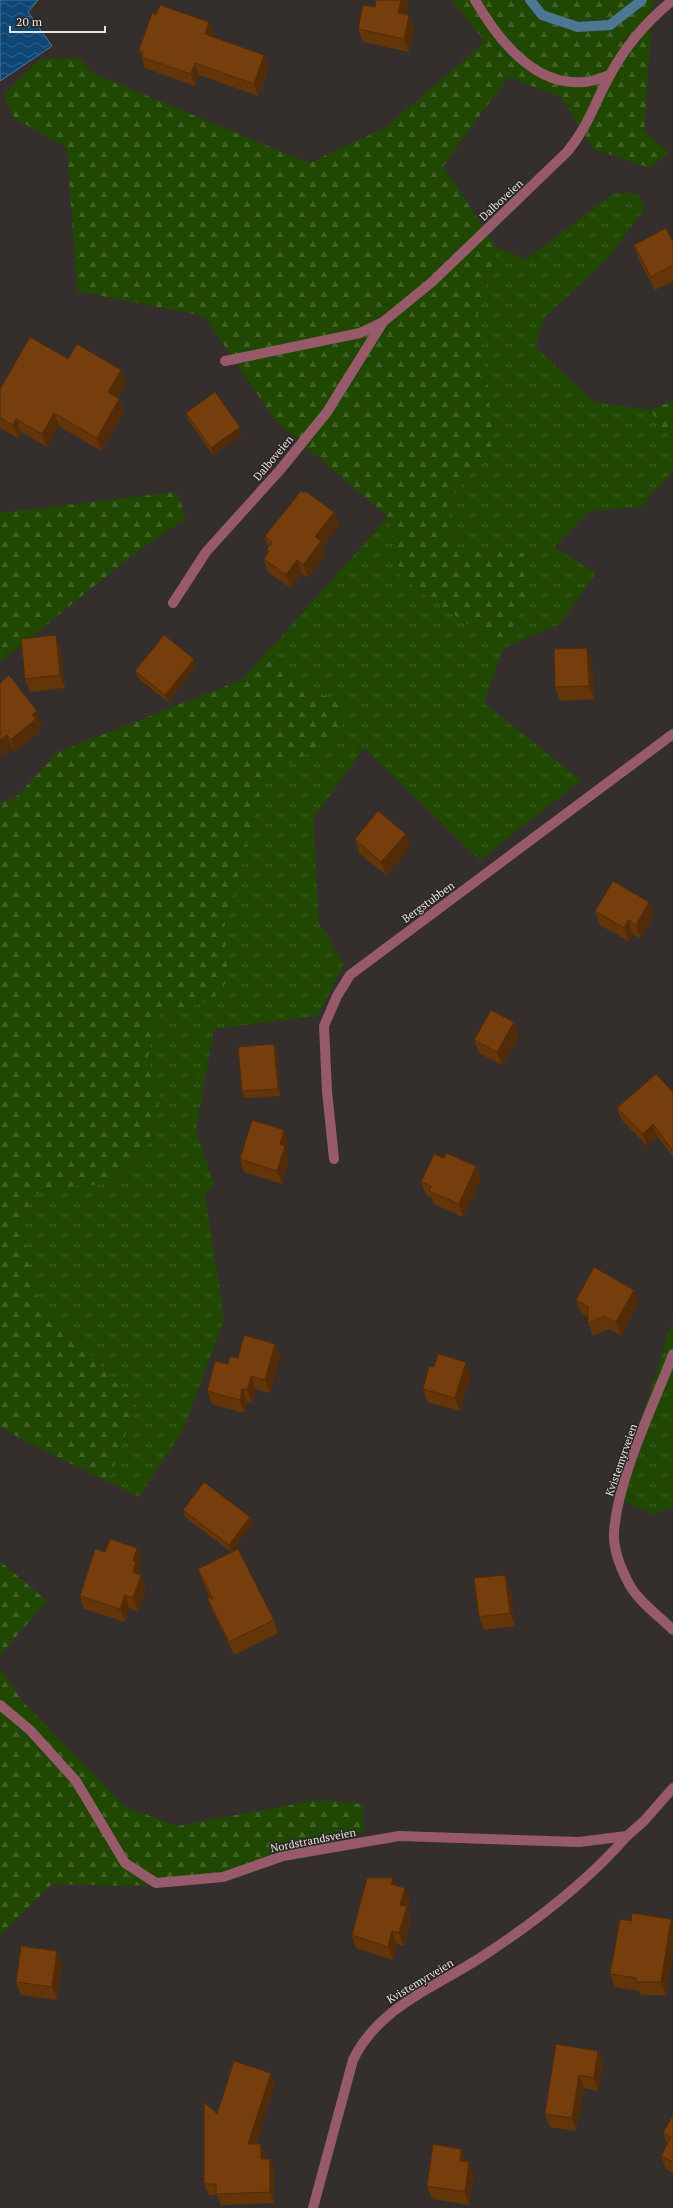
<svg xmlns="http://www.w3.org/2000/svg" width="673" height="2208" viewBox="0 0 673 2208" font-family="'PT Serif',serif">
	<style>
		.grass { fill: url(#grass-tufts) }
		.forest { fill: url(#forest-firs) }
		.water { fill: url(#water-waves); stroke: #4e7696 }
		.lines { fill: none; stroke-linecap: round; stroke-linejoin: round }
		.stream { stroke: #4e7696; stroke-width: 10 }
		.street { stroke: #965a6a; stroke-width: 10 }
		.wall { fill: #65350a }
		.shaded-wall { fill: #522b08 }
		.building { fill: #753e0c; stroke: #522b08 }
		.labels { text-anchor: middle; stroke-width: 3; stroke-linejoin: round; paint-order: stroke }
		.street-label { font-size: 11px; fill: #e5e2e0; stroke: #2a2623 }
	</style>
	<defs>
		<pattern id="grass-tufts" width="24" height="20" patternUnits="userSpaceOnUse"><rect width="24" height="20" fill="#204800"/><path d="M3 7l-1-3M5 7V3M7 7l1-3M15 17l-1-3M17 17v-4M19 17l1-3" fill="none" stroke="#406225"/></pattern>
		<pattern id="forest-firs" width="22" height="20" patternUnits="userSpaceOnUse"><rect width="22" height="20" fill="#204800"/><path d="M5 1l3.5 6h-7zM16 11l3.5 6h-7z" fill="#406225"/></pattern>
		<pattern id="water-waves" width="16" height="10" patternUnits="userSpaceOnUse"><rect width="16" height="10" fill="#0e4776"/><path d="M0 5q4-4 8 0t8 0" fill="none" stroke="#316189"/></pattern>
	</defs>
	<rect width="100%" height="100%" fill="#342f2c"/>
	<g class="grass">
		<polygon points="614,193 637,193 645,208 606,260 544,318 535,347 594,402 650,410 673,442 673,471 641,507 589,511 554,547 596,573 560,624 503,648 484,703 581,780 480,860 364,748 313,819 319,923 344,964 318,1016 214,1029 196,1130 214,1185 205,1194 224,1320 183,1430 139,1497 108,1482 136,1405 95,1359 39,1306 20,1220 41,1189 104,1184 160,1099 148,1057 159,1013 211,1001 228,980 224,927 264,780 341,732 344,703 297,686 271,648 388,517 401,578 455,549 447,504 494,443 478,314 497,248 527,259"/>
		<polygon points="673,1318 673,1508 652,1514 617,1497"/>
	</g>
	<g class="forest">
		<polygon points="452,0 653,0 644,131 669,153 650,168 594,149 561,97 508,77 443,166 497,248 478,314 494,443 447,504 456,548 523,553 526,600 503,648 401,578 388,517 275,420 204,316 77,291 67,148 14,118 4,95 40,59 80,58 92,73 309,163 385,128 485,42"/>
		<polygon points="673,401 673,442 650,410"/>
		<polygon points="177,492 186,518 135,553 0,662 0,513"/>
		<polygon points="271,648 297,686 344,703 341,732 264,780 224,927 228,980 211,1001 159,1013 148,1057 160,1099 146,1152 104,1184 41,1189 20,1220 39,1306 95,1359 136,1405 108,1482 23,1440 0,1426 0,803 16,797 58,752 241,680"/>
		<polygon points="0,1561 47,1601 0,1655"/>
		<polygon points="0,1669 23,1702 125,1807 177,1826 317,1800 363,1804 364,1831 229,1881 129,1886 52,1884 0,1935"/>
	</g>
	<polygon class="water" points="0,0 38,0 28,12 52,46 0,81"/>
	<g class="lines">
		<polyline class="stream" points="530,0 542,15 578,27 610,25 642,0"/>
		<g class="street">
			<path d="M475 0C497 38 534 87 584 82 592 82 602 77 610 75"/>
			<polyline points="225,361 360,333 383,322"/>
			<path d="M173 603 206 552 280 470 327 412 383 322 432 282 567 152C588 127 595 102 610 75 625 47 648 20 673 0"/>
			<polyline points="334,1159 327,1091 324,1026 337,996 350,975 673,734"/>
			<path d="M673 1354C653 1407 618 1477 614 1532 613 1550 621 1569 629 1584 639 1602 659 1616 673 1630"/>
			<polyline points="0,1705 30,1730 76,1781 125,1863 156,1883 223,1877 283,1856 399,1836 579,1842 627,1836 644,1821 673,1788"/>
			<path d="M313 2208 353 2060C379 2006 436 1987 483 1956 535 1922 587 1882 627 1836"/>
		</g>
	</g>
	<g class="wall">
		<polygon points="409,0 406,14 409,15 414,28 409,52 363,42 358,29 375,7"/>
		<polygon points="156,15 209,22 214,34 213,37 264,55 269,67 258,96 199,75 195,86 145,68 139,50"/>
		<polygon points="673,242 673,281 655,290 638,258 634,245"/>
		<polygon points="68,359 126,383 118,398 119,399 124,412 101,451 59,426 47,447 21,432 18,438 0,428 0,389"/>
		<polygon points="186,413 240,427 243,434 213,455 188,420"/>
		<polygon points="334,512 339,525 323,546 325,554 308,578 302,573 291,588 268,572 264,559 268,553 267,549 268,547 265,536"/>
		<polygon points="56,635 60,648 65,688 30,692 25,679"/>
		<polygon points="592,661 594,699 560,701 555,687"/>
		<polygon points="196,666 168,702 138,678 135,671"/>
		<polygon points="0,683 42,724 38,727 40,732 15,752 12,748 0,757"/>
		<polygon points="355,839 410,847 386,875 359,853"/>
		<polygon points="595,911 654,915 641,938 632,934 628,941 600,925"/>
		<polygon points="519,1036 502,1065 479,1053 474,1040"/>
		<polygon points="274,1044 277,1051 280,1096 244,1098 242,1091"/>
		<polygon points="673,1092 673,1157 657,1136 647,1146 621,1119 617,1108"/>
		<polygon points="289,1143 286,1151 289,1159 282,1184 244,1172 240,1159"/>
		<polygon points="444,1158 476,1166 481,1179 463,1217 434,1204 432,1198 426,1195 421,1182"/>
		<polygon points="576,1300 639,1303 621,1335 609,1329 593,1336 588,1323 588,1317 581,1313"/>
		<polygon points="275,1344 280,1357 270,1393 256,1389 252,1403 247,1402 244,1413 212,1404 207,1391 228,1364 238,1358"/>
		<polygon points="471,1375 460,1411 427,1402 423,1389"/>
		<polygon points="183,1510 250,1517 253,1524 231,1552 274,1620 278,1633 234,1655 212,1610 207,1597 211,1599 203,1582 198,1569 231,1552 185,1517"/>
		<polygon points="137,1548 142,1561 139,1570 146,1588 138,1611 129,1608 125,1622 84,1609 80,1596 105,1552"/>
		<polygon points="510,1588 515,1626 484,1630 479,1617"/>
		<polygon points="393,1878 395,1885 405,1888 410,1901 408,1909 411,1919 404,1946 397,1944 393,1960 356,1948 352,1935"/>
		<polygon points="671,1919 673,1925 673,1949 666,1995 641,1995 639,1991 615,1987 610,1974 631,1921"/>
		<polygon points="62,1964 57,2000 21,1995 16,1982"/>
		<polygon points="598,2051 603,2064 598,2091 584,2088 576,2131 550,2127 545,2114"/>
		<polygon points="275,2084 256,2144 261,2144 265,2155 265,2159 270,2159 274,2170 274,2203 221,2205 217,2195 209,2195 204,2184 217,2114"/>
		<polygon points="673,2115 673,2173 666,2169 661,2156 667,2144 663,2133"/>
		<polygon points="461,2149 466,2162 474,2176 469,2205 432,2199 427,2186"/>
	</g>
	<g class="shaded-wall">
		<polygon points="401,0 409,0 403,26 398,13"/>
		<polygon points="409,15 414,28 409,52 404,39"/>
		<polygon points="209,22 214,34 210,45 205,34"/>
		<polygon points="264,55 269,67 258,96 254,84"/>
		<polygon points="195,63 199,75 195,86 191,74"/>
		<polygon points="121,370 126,383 113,406 108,392"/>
		<polygon points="119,399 124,412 101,451 97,438"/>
		<polygon points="54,413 59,426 47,447 42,434"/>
		<polygon points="16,419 21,432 18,438 13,425"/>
		<polygon points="240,427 243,434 213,455 211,448"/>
		<polygon points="334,512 339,525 323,546 325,554 308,578 303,565 315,537"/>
		<polygon points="297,560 302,573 291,588 286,575"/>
		<polygon points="56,635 60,648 65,688 60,675"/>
		<polygon points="587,648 592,661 594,699 589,686"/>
		<polygon points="194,659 196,666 168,702 165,695"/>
		<polygon points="37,711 42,724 38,727 40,732 15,752 11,739 32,715"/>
		<polygon points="7,735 12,748 0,757 0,740"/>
		<polygon points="406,834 410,847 386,875 381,862"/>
		<polygon points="649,902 654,915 641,938 636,925"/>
		<polygon points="628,920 632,934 628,941 624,928"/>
		<polygon points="514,1022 519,1036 502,1065 497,1052"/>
		<polygon points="274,1044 277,1051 280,1096 278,1089"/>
		<polygon points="653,1124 657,1136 647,1146 643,1134"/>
		<polygon points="284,1130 289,1143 286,1151 289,1159 282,1184 277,1171 280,1144"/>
		<polygon points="476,1166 481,1179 463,1217 459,1204"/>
		<polygon points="634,1290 639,1303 621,1335 616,1322"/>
		<polygon points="275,1344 280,1357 270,1393 265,1380"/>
		<polygon points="466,1362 471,1375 460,1411 455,1398"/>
		<polygon points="251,1376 256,1389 252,1403 247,1390"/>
		<polygon points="242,1389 247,1402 244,1413 240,1400"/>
		<polygon points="250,1517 253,1524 231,1552 229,1545"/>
		<polygon points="137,1548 142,1561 139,1570 146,1588 138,1611 133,1598 133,1561"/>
		<polygon points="505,1575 510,1588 515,1626 510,1613"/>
		<polygon points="125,1595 129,1608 125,1622 120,1609"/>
		<polygon points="393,1878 397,1891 391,1884"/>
		<polygon points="405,1888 410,1901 408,1909 411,1919 404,1946 399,1933 400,1905"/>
		<polygon points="671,1919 673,1925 673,1949 666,1995 661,1982"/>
		<polygon points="392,1931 397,1944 393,1960 388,1947"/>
		<polygon points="57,1951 62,1964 57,2000 52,1987"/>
		<polygon points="598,2051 603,2064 598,2091 594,2078"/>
		<polygon points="271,2073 275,2084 252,2155 248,2144"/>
		<polygon points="579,2075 584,2088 576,2131 572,2118"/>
		<polygon points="261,2144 265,2155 265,2170 261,2159"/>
		<polygon points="461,2149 466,2162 460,2161"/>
		<polygon points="270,2159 274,2170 274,2203 270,2192"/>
		<polygon points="469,2162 474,2176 469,2205 465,2192"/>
	</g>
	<g class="building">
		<polygon points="376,0 401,0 398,13 409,15 404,39 358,29 363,5 375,7"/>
		<polygon points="160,5 209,22 205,34 264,55 254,84 195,63 191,74 141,57 143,52 139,50 152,13 156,15"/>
		<polygon points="666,228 673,242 673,265 651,277 634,245"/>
		<polygon points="30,337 68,359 77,344 121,370 108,392 119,399 97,438 54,413 42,434 16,419 13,425 0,418 0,389"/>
		<polygon points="215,392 240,427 211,448 186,413"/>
		<polygon points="301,491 304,493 305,491 334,512 315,537 321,541 303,565 297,560 286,575 264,559 269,551 267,549 272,542 265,536"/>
		<polygon points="56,635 60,675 25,679 21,639"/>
		<polygon points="164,635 194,659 165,695 135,671"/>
		<polygon points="587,648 589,686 555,687 554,649"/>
		<polygon points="9,675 37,711 32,715 36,719 11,739 7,735 0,740 0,683"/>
		<polygon points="378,811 406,834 381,862 355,839"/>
		<polygon points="613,881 649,902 636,925 628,920 624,928 595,911"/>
		<polygon points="491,1010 514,1022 497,1052 474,1040"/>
		<polygon points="274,1044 278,1089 242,1091 238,1047"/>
		<polygon points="656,1074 673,1092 673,1151 653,1124 643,1134 617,1108"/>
		<polygon points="252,1120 284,1130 280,1144 285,1146 277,1171 240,1159"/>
		<polygon points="446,1153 476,1166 459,1204 429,1191 431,1186 421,1182 434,1154 444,1158"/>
		<polygon points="594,1267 634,1290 616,1322 604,1316 588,1323 588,1307 576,1300"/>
		<polygon points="244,1335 275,1344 265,1380 251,1376 247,1390 242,1389 240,1400 207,1391 215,1361 228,1364 230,1356 238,1358"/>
		<polygon points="438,1354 466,1362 455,1398 423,1389 429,1366 434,1367"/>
		<polygon points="204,1482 250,1517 229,1545 183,1510"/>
		<polygon points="110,1539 137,1548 133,1561 136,1562 133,1572 141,1575 133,1598 125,1595 120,1609 80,1596 95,1549 105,1552"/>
		<polygon points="238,1549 274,1620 229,1642 207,1597 213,1599 198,1569"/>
		<polygon points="505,1575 510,1613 479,1617 474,1578"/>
		<polygon points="367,1878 393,1878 391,1884 405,1888 400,1905 407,1906 399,1933 392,1931 388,1947 352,1935"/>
		<polygon points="632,1913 671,1919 661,1982 636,1982 637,1978 610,1974 620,1919 631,1921"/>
		<polygon points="21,1946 57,1951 52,1987 16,1982"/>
		<polygon points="556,2044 598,2051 594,2078 579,2075 572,2118 545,2114"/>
		<polygon points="234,2061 271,2073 248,2144 261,2144 261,2159 270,2159 270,2192 216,2194 216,2184 204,2184 204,2102 217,2114"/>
		<polygon points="673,2115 673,2162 661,2156 671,2137 663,2133"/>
		<polygon points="433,2144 461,2149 460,2161 469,2162 465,2192 427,2186"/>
	</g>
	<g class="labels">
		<g class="street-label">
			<text transform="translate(501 200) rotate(-43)" y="4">Dalboveien</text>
			<text transform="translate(273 458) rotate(-50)" y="4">Dalboveien</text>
			<text transform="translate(428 902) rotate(-36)" y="4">Bergstubben</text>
			<text transform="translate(621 1460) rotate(-71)" y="4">Kvistemyrveien</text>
			<text transform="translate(313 1840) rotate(-11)" y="4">Nordstrandsveien</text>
			<text transform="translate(420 1981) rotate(-31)" y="4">Kvistemyrveien</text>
		</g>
	</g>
	<path d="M10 26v6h95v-6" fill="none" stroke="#e5e2e0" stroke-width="2"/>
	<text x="16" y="26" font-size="12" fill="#e5e2e0" stroke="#2a2623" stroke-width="3" paint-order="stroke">20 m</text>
</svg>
